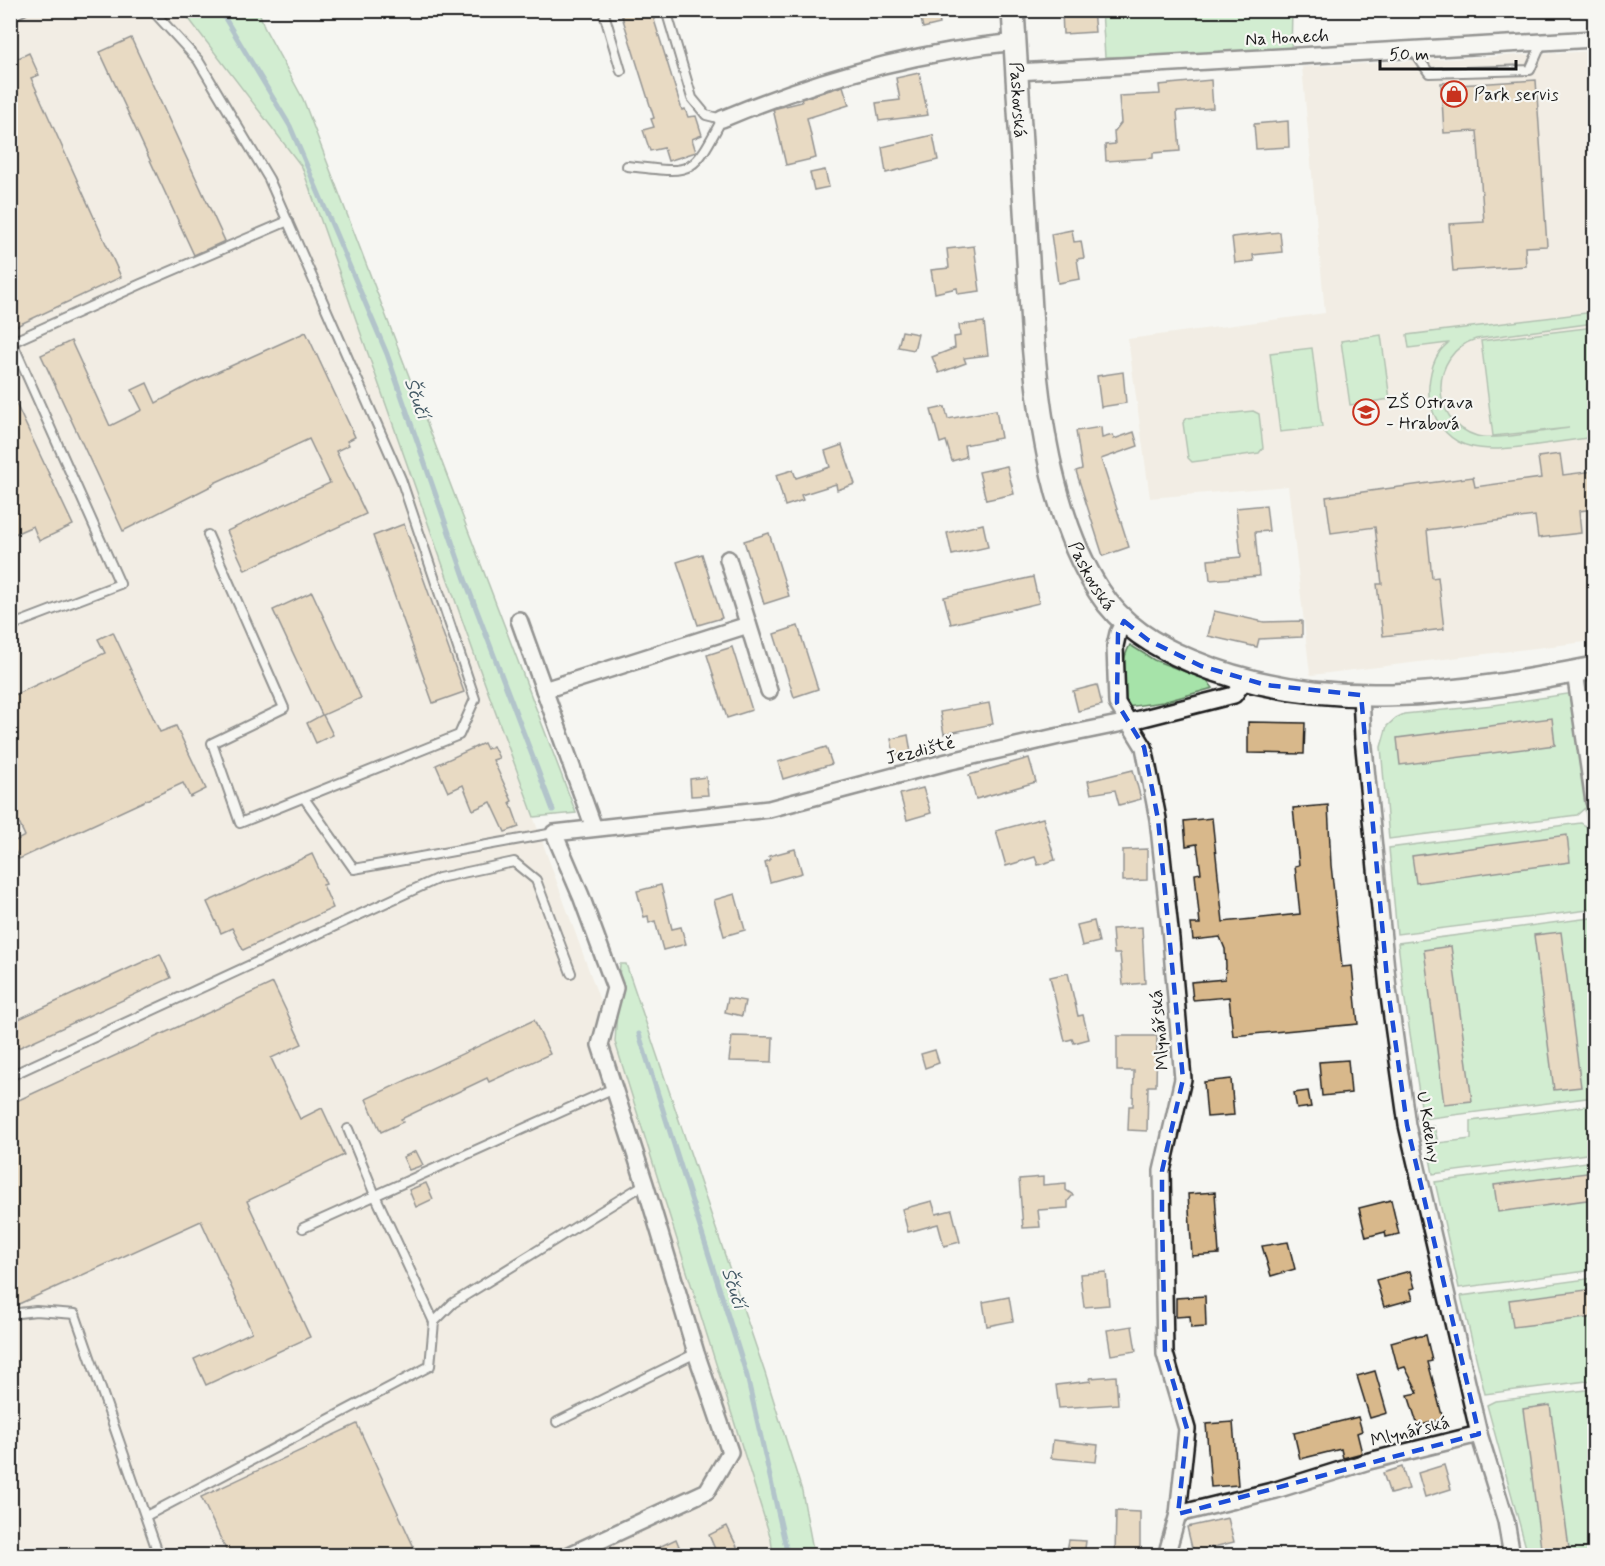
<svg xmlns="http://www.w3.org/2000/svg" width="1605" height="1566" viewBox="0 0 1605 1566" font-family="Mynerve,sans-serif">
	<style>
		.built { fill: #ede3d3 }
		.green { fill: #a6e3a9; stroke: #618062; stroke-width: 1.5 }
		.lines { fill: none; stroke-linecap: round; stroke-linejoin: round }
		.stream { stroke: #60879a; stroke-width: 5 }
		.building { fill: #d8b88b; stroke: #1c1c1c; stroke-width: 1.5 }
		.service-casing { stroke: #1c1c1c; stroke-width: 12 }
		.minor-casing { stroke: #1c1c1c; stroke-width: 20 }
		.secondary-casing { stroke: #1c1c1c; stroke-width: 26 }
		.service { stroke: #f6f6f2; stroke-width: 8 }
		.minor { stroke: #f6f6f2; stroke-width: 15 }
		.secondary { stroke: #f6f6f2; stroke-width: 21 }
		.marked { fill: none; stroke: #1d4ed8; stroke-width: 4.5; stroke-dasharray: 12 8; stroke-linejoin: round }
		.labels { text-anchor: middle; stroke-width: 4.5; stroke-linejoin: round; paint-order: stroke }
		.street-label { font-size: 18px; fill: #1c1c1c; stroke: #f6f6f2 }
		.poi-label { font-size: 18px; fill: #1c1c1c; stroke: #f6f6f2; text-anchor: start }
		.water-label { font-size: 20px; font-style: italic; fill: #445a66; stroke: #f6f6f2 }
	</style>
	<rect width="100%" height="100%" fill="#f6f6f2"/>
	<filter id="ink" filterUnits="userSpaceOnUse"><feTurbulence type="fractalNoise" baseFrequency=".0167" numOctaves="2"/><feDisplacementMap in="SourceGraphic" scale="12" xChannelSelector="R" yChannelSelector="G"/><feConvolveMatrix kernelMatrix="1 2 1 2 8 2 1 2 1" color-interpolation-filters="sRGB"/></filter>
	<g filter="url(#ink)">
		<g class="built">
			<polygon points="11,11 208,11 281,109 477,662 615,1042 771,1539 773,1555 11,1556"/>
			<polygon points="1594,51 1594,641 1312,675 1310,674 1288,486 1150,498 1128,339 1325,313 1302,67"/>
		</g>
		<g class="green">
			<polygon points="183,11 259,11 264,27 303,99 576,813 534,817 477,662 302,167"/>
			<polygon points="1102,11 1292,11 1291,52 1105,57"/>
			<path d="M1594 312V323L1476 339C1430 353 1428 421 1477 436 1494 441 1549 430 1569 428L1493 436 1481 341 1594 327V437C1573 440 1552 443 1530 446 1488 451 1447 456 1431 406 1426 392 1430 366 1439 353 1441 349 1445 346 1448 343L1409 348 1407 335Z"/>
			<polygon points="1381,335 1390,399 1350,405 1341,341"/>
			<polygon points="1312,348 1322,427 1280,432 1270,353"/>
			<polygon points="1253,411 1259,414 1263,448 1259,453 1192,462 1188,458 1183,423 1187,418"/>
			<path d="M1130 645 1154 660 1207 680 1213 688 1163 702 1127 707C1122 687 1119 663 1130 645Z"/>
			<polygon points="1594,690 1594,906 1588,910 1397,934 1389,848 1581,823 1587,827 1585,808 1577,815 1389,839 1381,747 1387,726 1396,718 1404,714 1494,705"/>
			<polygon points="1590,918 1594,919 1594,1097 1423,1119 1404,994 1398,943"/>
			<polygon points="620,964 626,964 765,1373 802,1491 814,1555 773,1555 771,1539 615,1042"/>
			<polygon points="1594,1105 1594,1153 1433,1174 1424,1127 1434,1126 1438,1143 1471,1139 1471,1121"/>
			<polygon points="1594,1161 1594,1270 1459,1288 1435,1182"/>
			<polygon points="1594,1278 1594,1380 1485,1394 1461,1296"/>
			<polygon points="1594,1389 1594,1555 1528,1555 1487,1405 1495,1401"/>
		</g>
		<g class="lines">
			<g class="stream">
				<polyline points="220,10 290,126 387,354 466,582 553,810"/>
				<polyline points="639,1034 747,1376 788,1556"/>
			</g>
		</g>
		<g class="building">
			<polygon points="620,10 651,10 682,110 685,109 688,117 696,116 702,135 692,139 696,152 668,161 664,148 650,151 643,130 654,127 651,119 654,118"/>
			<polygon points="919,10 937,10 940,24 923,28"/>
			<polygon points="1093,10 1095,32 1063,34 1062,11"/>
			<polygon points="131,38 225,241 194,255 100,52"/>
			<polygon points="29,53 39,75 31,78 121,277 10,329 10,62"/>
			<polygon points="919,73 928,115 879,121 876,103 900,100 896,78"/>
			<polygon points="1211,80 1213,108 1177,111 1180,151 1153,153 1153,158 1106,161 1105,145 1115,144 1114,132 1121,123 1119,96 1160,94 1159,85"/>
			<polygon points="1536,80 1547,246 1525,247 1526,266 1453,271 1449,224 1484,222 1477,131 1444,133 1441,83 1459,82 1459,85"/>
			<polygon points="843,86 849,105 807,118 816,158 786,165 773,109 802,102 801,99"/>
			<polygon points="1288,121 1289,147 1256,149 1254,124"/>
			<polygon points="933,135 938,160 886,173 882,147"/>
			<polygon points="825,170 829,187 814,190 810,173"/>
			<polygon points="1072,230 1074,242 1081,241 1084,258 1077,259 1080,279 1058,283 1051,234"/>
			<polygon points="1280,232 1282,252 1253,255 1254,261 1235,263 1232,237"/>
			<polygon points="974,246 980,291 958,294 957,288 935,293 931,270 949,268 947,249"/>
			<polygon points="984,322 988,355 964,358 966,363 939,373 932,357 955,348 954,337 960,336 959,325"/>
			<polygon points="902,331 918,334 914,350 898,347"/>
			<polygon points="306,332 355,437 347,441 349,445 336,451 366,514 245,570 227,531 330,483 309,439 212,484 213,485 123,531 41,355 71,341 110,426 142,410 132,390 147,383 156,403 191,384"/>
			<polygon points="1123,372 1126,403 1101,407 1097,376"/>
			<polygon points="10,391 73,525 39,541 33,526 10,536"/>
			<polygon points="945,407 948,419 996,410 1001,438 964,445 966,457 952,461 946,441 940,443 931,410"/>
			<polygon points="1101,427 1102,438 1113,435 1114,439 1134,432 1138,446 1101,459 1129,547 1103,556 1076,471 1082,469 1076,431"/>
			<polygon points="842,445 855,484 837,490 836,484 801,495 803,500 785,506 776,475 793,470 796,478 830,467 825,451"/>
			<polygon points="1560,454 1563,475 1594,471 1594,509 1579,511 1581,533 1538,538 1535,516 1427,530 1432,578 1438,577 1444,629 1383,636 1377,584 1382,584 1375,527 1331,533 1326,497 1473,477 1475,487 1541,478 1538,457"/>
			<polygon points="1007,466 1014,494 986,500 979,472"/>
			<polygon points="1266,505 1269,531 1255,532 1259,576 1210,580 1208,560 1241,557 1236,508"/>
			<polygon points="404,524 464,692 433,703 373,536"/>
			<polygon points="983,524 988,547 952,555 947,533"/>
			<polygon points="769,533 789,596 764,604 744,541"/>
			<polygon points="702,554 722,618 698,625 677,562"/>
			<polygon points="1033,577 1039,603 951,624 944,597"/>
			<polygon points="312,592 361,698 323,715 333,735 316,743 307,723 322,715 273,610"/>
			<polygon points="1214,611 1264,622 1302,621 1302,637 1259,639 1257,647 1208,636"/>
			<polygon points="798,626 818,689 794,697 774,634"/>
			<polygon points="113,632 160,732 176,726 206,789 190,797 183,783 19,859 11,843 25,836 10,804 10,697 105,653 98,639"/>
			<polygon points="732,647 752,710 727,718 707,655"/>
			<polygon points="1097,685 1102,705 1078,711 1073,691"/>
			<polygon points="989,703 993,724 944,734 940,712"/>
			<polygon points="1552,718 1555,745 1400,765 1397,738"/>
			<polygon points="1248,722 1305,723 1304,754 1248,753"/>
			<polygon points="908,735 911,752 894,755 891,739"/>
			<polygon points="484,743 487,749 493,746 499,758 493,760 512,801 510,802 519,827 505,832 491,802 473,810 463,785 448,792 436,765"/>
			<polygon points="826,747 832,764 783,779 778,762"/>
			<polygon points="1029,758 1036,782 976,799 969,775"/>
			<polygon points="1133,770 1141,799 1119,805 1115,790 1091,794 1088,781"/>
			<polygon points="706,777 708,795 691,796 690,779"/>
			<polygon points="923,788 931,813 907,820 900,794"/>
			<polygon points="1328,805 1331,865 1342,967 1352,966 1358,1024 1233,1036 1229,997 1193,1000 1191,982 1225,979 1226,966 1225,949 1220,937 1193,940 1191,924 1200,924 1195,874 1201,873 1197,844 1186,846 1184,821 1212,818 1223,922 1300,914 1295,866 1299,865 1293,808"/>
			<polygon points="1043,818 1055,860 1038,865 1035,857 1006,866 996,831"/>
			<polygon points="1567,835 1570,862 1416,883 1412,856"/>
			<polygon points="795,849 802,873 770,882 765,862 770,860 769,856"/>
			<polygon points="1147,849 1147,880 1123,881 1123,850"/>
			<polygon points="312,854 326,884 323,885 333,908 243,950 232,928 221,933 207,902"/>
			<polygon points="661,885 672,929 681,927 686,944 663,950 655,921 649,923 648,916 644,917 637,891"/>
			<polygon points="735,894 745,930 724,936 714,900"/>
			<polygon points="1094,921 1099,942 1082,946 1077,925"/>
			<polygon points="1142,927 1145,983 1123,985 1120,954 1114,954 1112,929"/>
			<polygon points="1561,932 1581,1087 1554,1090 1534,935"/>
			<polygon points="1451,946 1472,1101 1444,1104 1424,950"/>
			<polygon points="160,954 171,978 18,1048 10,1034 10,1023"/>
			<polygon points="1068,973 1078,1016 1083,1015 1089,1039 1074,1043 1072,1039 1065,1041 1050,977"/>
			<polygon points="273,983 302,1044 271,1058 300,1119 322,1108 344,1155 247,1201 310,1337 206,1385 194,1359 252,1332 201,1221 10,1308 10,1104"/>
			<polygon points="728,998 745,1001 742,1016 725,1012"/>
			<polygon points="534,1020 550,1054 489,1082 487,1078 401,1119 403,1122 381,1132 366,1099"/>
			<polygon points="732,1036 773,1037 772,1062 729,1061"/>
			<polygon points="1117,1036 1157,1036 1156,1086 1148,1086 1147,1131 1128,1130 1129,1106 1133,1106 1134,1071 1117,1071"/>
			<polygon points="935,1050 939,1063 925,1068 921,1054"/>
			<polygon points="1348,1060 1351,1093 1322,1096 1319,1062"/>
			<polygon points="1231,1079 1234,1115 1207,1117 1204,1082"/>
			<polygon points="1308,1091 1311,1107 1297,1109 1294,1093"/>
			<polygon points="416,1151 423,1165 409,1170 403,1157"/>
			<polygon points="1594,1172 1594,1199 1498,1212 1494,1185"/>
			<polygon points="1043,1177 1043,1185 1066,1183 1066,1190 1073,1195 1068,1201 1068,1208 1038,1210 1040,1227 1023,1228 1019,1179"/>
			<polygon points="426,1183 433,1199 416,1207 409,1190"/>
			<polygon points="1215,1192 1219,1254 1192,1256 1188,1194"/>
			<polygon points="1391,1200 1399,1234 1386,1237 1385,1232 1366,1237 1359,1208"/>
			<polygon points="932,1201 936,1214 952,1210 960,1242 944,1246 938,1224 908,1232 902,1209"/>
			<polygon points="1288,1242 1295,1269 1271,1276 1262,1246"/>
			<polygon points="1410,1271 1415,1288 1410,1289 1413,1299 1384,1307 1376,1280"/>
			<polygon points="1106,1272 1109,1305 1084,1307 1080,1274"/>
			<polygon points="1594,1289 1594,1317 1513,1327 1509,1300"/>
			<polygon points="1205,1296 1206,1327 1191,1328 1190,1316 1176,1317 1176,1298"/>
			<polygon points="1009,1297 1013,1321 987,1326 983,1302"/>
			<polygon points="1132,1326 1136,1351 1111,1355 1107,1330"/>
			<polygon points="1416,1335 1416,1337 1426,1335 1432,1361 1428,1362 1443,1419 1418,1426 1408,1395 1418,1393 1405,1367 1398,1369 1391,1342"/>
			<polygon points="1375,1371 1387,1413 1370,1418 1357,1376"/>
			<polygon points="1116,1376 1118,1404 1059,1408 1056,1385 1091,1381 1090,1378"/>
			<polygon points="1550,1405 1557,1457 1570,1556 1542,1556 1530,1461 1523,1409"/>
			<polygon points="1358,1417 1362,1431 1357,1433 1362,1453 1343,1458 1341,1449 1300,1459 1294,1433"/>
			<polygon points="1233,1422 1238,1485 1211,1487 1206,1424"/>
			<polygon points="357,1424 418,1556 229,1556 201,1497"/>
			<polygon points="1053,1440 1098,1445 1096,1462 1051,1458"/>
			<polygon points="1444,1465 1451,1489 1425,1497 1418,1473"/>
			<polygon points="1402,1467 1409,1489 1390,1494 1383,1473"/>
			<polygon points="1116,1511 1140,1512 1140,1556 1115,1556"/>
			<polygon points="1228,1518 1234,1542 1193,1552 1187,1527"/>
			<polygon points="727,1526 739,1551 728,1556 718,1556 709,1535"/>
			<polygon points="676,1539 683,1556 640,1556"/>
			<polygon points="1069,1540 1086,1541 1084,1556 1066,1556"/>
		</g>
		<g class="lines">
			<g class="service-casing">
				<g id="service">
					<polyline points="152,10 198,60 269,179 401,479 475,699 459,735 240,823 212,743 284,708 208,535"/>
					<polyline points="603,10 621,71"/>
					<polyline points="10,17 24,10"/>
					<polyline points="1413,50 1429,73 1530,70 1542,43"/>
					<path d="M627 166C692 173 691 178 722 119L706 115 692 98 666 10"/>
					<polyline points="10,343 141,284 288,221"/>
					<polyline points="10,626 120,584 12,342"/>
					<polyline points="304,798 354,869 554,833"/>
					<polyline points="10,1076 439,878 514,862 536,880 571,973"/>
					<polyline points="348,1129 375,1195 434,1322"/>
					<polyline points="303,1228 614,1088"/>
					<polyline points="10,1314 36,1311 75,1314 159,1556"/>
					<polyline points="557,1422 696,1353"/>
					<polyline points="146,1516 430,1366 434,1322 453,1303 645,1184"/>
				</g>
			</g>
			<g class="minor-casing">
				<g id="minor">
					<polyline points="1017,72 1594,39"/>
					<path d="M722 119C815 80 915 52 1016 42"/>
					<polyline points="728,559 769,691"/>
					<polyline points="519,620 594,828"/>
					<polyline points="1124,621 1118,633 1115,646 1117,703 1144,747 1158,819 1171,939 1183,1079 1162,1171 1165,1354 1187,1429 1178,1514 1166,1556"/>
					<polyline points="1575,672 1594,802"/>
					<polyline points="544,690 748,625"/>
					<polyline points="1361,695 1363,738 1388,989 1407,1125 1479,1434 1506,1521 1512,1556"/>
					<polyline points="1178,1514 1276,1490 1369,1461 1479,1434"/>
					<polyline points="567,1556 707,1491 730,1452 696,1353 645,1184 600,1045 615,988 581,896 554,833 769,809 947,762 1055,737 1128,722 1234,695 1245,680"/>
				</g>
			</g>
			<g class="secondary-casing">
				<g id="secondary">
					<path id="s1" d="M1013 10 1033 343C1040 425 1054 521 1099 591 1121 626 1155 646 1191 661 1321 716 1462 694 1594 668"/>
				</g>
			</g>
			<use href="#service" class="service"/>
			<use href="#minor" class="minor"/>
			<use href="#secondary" class="secondary"/>
		</g>
	</g>
	<path d="M0 0H1605V1566H0ZM1124 621 1148 640 1201 666 1266 685 1361 695 1388 989 1407 1125 1479 1434 1178 1514 1187 1429 1165 1354 1162 1218V1171L1183 1079 1158 819 1144 747 1117 703 1118 633Z" fill="#f6f6f2" fill-opacity=".55" fill-rule="evenodd"/>
	<path class="marked" d="M1124 621 1148 640 1201 666 1266 685 1361 695 1388 989 1407 1125 1479 1434 1178 1514 1187 1429 1165 1354 1162 1218V1171L1183 1079 1158 819 1144 747 1117 703 1118 633Z"/>
	<defs>
		<g id="shop-ring" transform="scale(1.35)"><circle r="9.5" fill="#f6f6f2" stroke="#c8321e" stroke-width="1.5"/><path d="M-5-2.5h2.3a2.7 3.5 0 0 1 5.4 0H5L5.5 6h-11ZM-1.5-2.5h3a1.5 2.3 0 0 0-3 0Z" fill="#c8321e"/></g>
		<g id="school-ring" transform="scale(1.35)"><circle r="9.5" fill="#f6f6f2" stroke="#c8321e" stroke-width="1.5"/><path d="M0-5L7-2L0 1L-7-2ZM-4 1L0 2.5L4 1V4Q0 6-4 4Z" fill="#c8321e"/></g>
	</defs>
	<g fill-rule="evenodd">
		<use href="#shop-ring" x="1454" y="94"/>
		<use href="#school-ring" x="1366" y="412"/>
	</g>
	<g class="labels">
		<g class="street-label">
			<text transform="translate(1287 37) rotate(-3)" y="6">Na Honech</text>
			<text dy="6" stroke="none"><textPath href="#s1" startOffset="90">Paskovská</textPath></text>
			<text dy="6" stroke="none"><textPath href="#s1" startOffset="576">Paskovská</textPath></text>
			<text transform="translate(920 750) rotate(-14)" y="6">Jezdiště</text>
			<text transform="translate(1159 1030) rotate(-95)" y="6">Mlynářská</text>
			<text transform="translate(1429 1127) rotate(80)" y="6">U Kotelny</text>
			<text transform="translate(1410 1431) rotate(-14)" y="6">Mlynářská</text>
		</g>
		<g class="poi-label">
			<text x="1474" y="100">Park servis</text>
			<text x="1386" y="408">ZŠ Ostrava<tspan x="1386" dy="21">- Hrabová</tspan></text>
		</g>
		<g class="water-label">
			<text transform="translate(418 398) rotate(71)" y="7">Ščučí</text>
			<text transform="translate(735 1288) rotate(72)" y="7">Ščučí</text>
		</g>
	</g>
	<rect width="1605" height="1566" fill="none" stroke="#f6f6f2" stroke-width="36"/>
	<rect x="18" y="18" width="1569" height="1530" fill="none" stroke="#1c1c1c" stroke-width="2" filter="url(#ink)"/>
	<path d="M1380 60v9h136v-9" fill="none" stroke="#1c1c1c" stroke-width="3"/>
	<text x="1389" y="60" font-size="18" fill="#1c1c1c" stroke="#f6f6f2" stroke-width="4.5" paint-order="stroke">50 m</text>
</svg>
